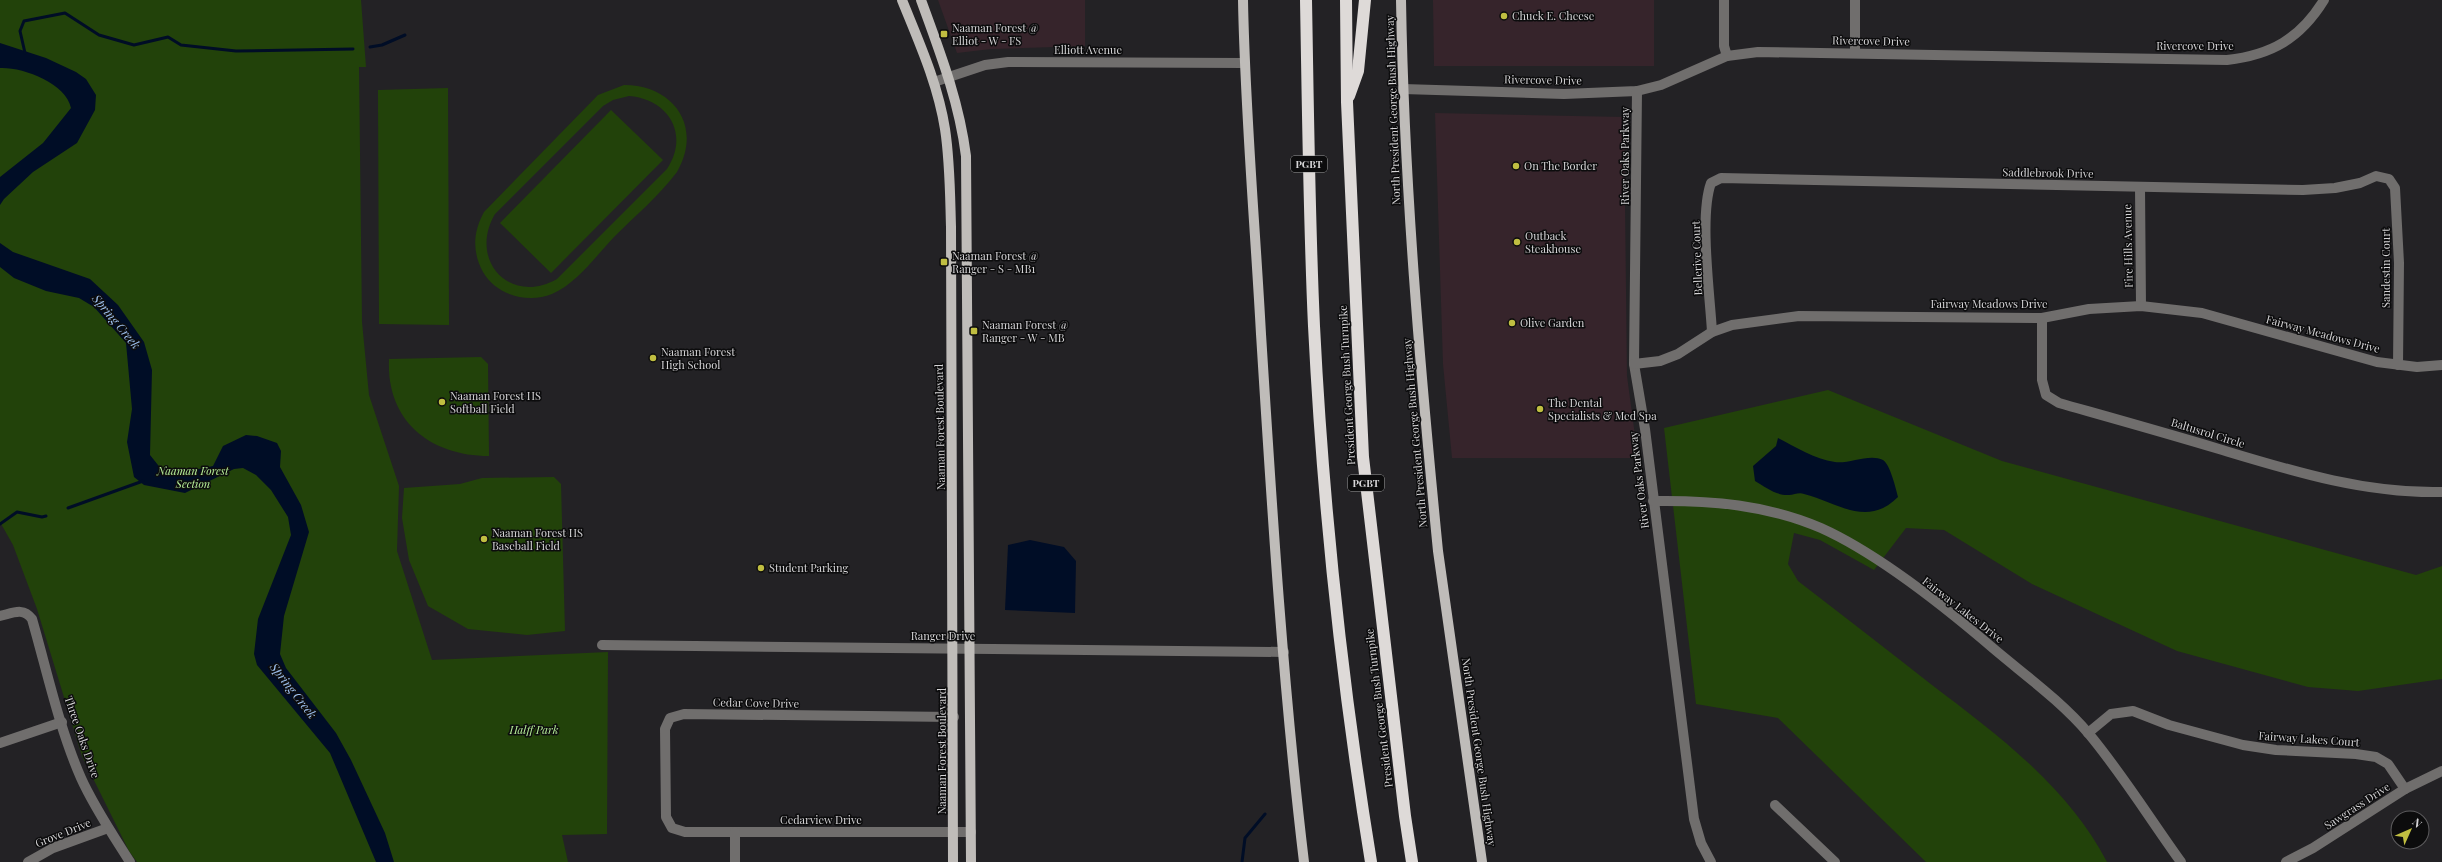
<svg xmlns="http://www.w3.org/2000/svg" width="2442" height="862" viewBox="0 0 2442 862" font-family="'Playfair Display',serif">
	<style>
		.commercial { fill: #36242b }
		.green { fill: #22420a; fill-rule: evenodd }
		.water { fill: #000d26 }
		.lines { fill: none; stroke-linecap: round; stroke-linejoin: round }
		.stream { stroke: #000d26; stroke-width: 3 }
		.minor { stroke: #706e6d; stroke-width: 10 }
		.major { stroke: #bfbcb9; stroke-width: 10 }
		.highway { stroke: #dedad8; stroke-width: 12 }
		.poi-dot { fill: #c0be41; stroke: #0c0c0d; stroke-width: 1.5 }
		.labels { text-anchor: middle; stroke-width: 3; stroke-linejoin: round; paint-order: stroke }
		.shield { fill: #0c0c0d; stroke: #99999a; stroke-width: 1 }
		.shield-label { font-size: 10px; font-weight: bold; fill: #d6d5d7 }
		.poi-label { font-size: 11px; fill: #d6d5d7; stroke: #0c0c0d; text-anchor: start }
		.street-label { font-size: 11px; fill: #d6d5d7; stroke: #0c0c0d }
		.park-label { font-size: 11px; font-style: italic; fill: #b8f09a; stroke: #0c0c0d }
		.water-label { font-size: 12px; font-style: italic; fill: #9ec1ef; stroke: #0c0c0d }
	</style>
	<rect width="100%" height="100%" fill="#232225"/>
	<g class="commercial">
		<polygon points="938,0 1085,0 1085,46 991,49 957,53"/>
		<polygon points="1433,0 1654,0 1654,66 1434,66"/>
		<polygon points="1435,113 1624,117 1627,376 1638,458 1452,458 1443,364"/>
	</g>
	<g class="green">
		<polygon points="0,0 361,0 366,67 359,67 362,322 369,395 399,486 397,551 432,660 608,652 607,834 562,835 568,862 137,862 129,851 82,756 37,609 13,545 0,522"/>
		<path d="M624 85C674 85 703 127 677 172 659 196 635 216 614 237 596 256 576 284 552 294 528 304 496 295 483 272 472 252 473 232 484 212L598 95ZM629 96C668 99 690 134 667 169L557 279C510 306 468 260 495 214L603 106 613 100Z"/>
		<polygon points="448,88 449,325 379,324 378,90"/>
		<polygon points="611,110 663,160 551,273 500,223"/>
		<path d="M481 357 488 364 489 456C430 456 386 421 389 359Z"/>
		<path d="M1828 390 2002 461 2416 575 2442 566V679L2358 691 2308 687 2177 651 2032 584 1944 530 1906 528 1874 570 1820 540 1794 533 1788 564 1798 581C1843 616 1888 650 1932 685 1998 735 2068 787 2107 862H1926L1778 718 1696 704 1664 428Z"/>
		<polygon points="554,477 561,484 565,631 527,635 468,629 428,606 409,560 402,518 404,488 460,484 482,478"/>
	</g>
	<g class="water">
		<path d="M0 43 46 58 76 72 86 79 96 95 95 110 77 143 33 172 4 199 0 205V177L43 143 71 108C66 83 23 67 0 68Z"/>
		<polygon points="0,243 13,252 90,279 118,305 144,342 152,370 150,455 162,470 180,473 213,466 223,446 246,435 257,436 277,443 281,451 280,467 301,505 309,532 284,616 280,654 286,668 336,733 351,760 385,833 394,862 376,862 330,753 257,665 254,654 258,619 291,535 288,517 271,490 256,475 243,468 234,469 185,493 144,485 134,477 127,442 132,409 126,343 94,307 79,298 46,291 14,278 0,267"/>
		<path d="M1778 438C1796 447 1814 459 1835 462 1849 464 1870 453 1883 460 1890 464 1896 489 1898 497 1867 528 1839 503 1804 494 1799 492 1794 495 1789 495 1777 496 1765 487 1755 481L1753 466 1776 446Z"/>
		<polygon points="1030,540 1064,547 1076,561 1075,613 1005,610 1008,545"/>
	</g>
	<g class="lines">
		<g class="stream">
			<polyline points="370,47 382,45 405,35"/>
			<polyline points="25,53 20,31 24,21 65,13 99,35 134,45 168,37 181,45 236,51 353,49"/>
			<polyline points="68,508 143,481"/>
			<polyline points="0,524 17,512 42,517 46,516"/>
			<polyline points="1242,862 1245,838 1265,814"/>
		</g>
		<g class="minor">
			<polyline points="1724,0 1724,46 1727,56"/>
			<polyline points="1855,53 1855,0"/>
			<polyline points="934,82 985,65 1008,62 1244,63"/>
			<path d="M1403 89 1564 94 1637 91 1661 85 1727 56 1758 52 2227 60C2271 55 2300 39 2324 0"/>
			<polyline points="1637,91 1634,364 1645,429 1694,819 1701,843 1711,862"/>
			<polyline points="2140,187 2141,306"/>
			<path d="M2042 318V380L2046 395 2059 403C2112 418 2166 433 2219 449 2292 471 2365 494 2442 492"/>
			<path d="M1712 332C1710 295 1699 216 1711 183L1721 178 2303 190 2335 188 2360 183 2376 176 2389 179 2395 188 2399 263 2398 365"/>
			<polyline points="1634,364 1660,361 1678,354 1712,332 1732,325 1799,316 2042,318 2089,309 2141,306 2202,313 2377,362 2417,367 2442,365"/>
			<path d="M1653 501C1710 500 1768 505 1821 528 1879 554 1945 607 1994 649 2026 676 2062 702 2089 734 2123 775 2150 819 2181 862"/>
			<path d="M0 616C13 613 23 607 32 619 47 671 59 728 81 778 94 807 113 835 130 862"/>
			<polyline points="602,645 1284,652"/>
			<polyline points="954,717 684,714 670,718 665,729 666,817 672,828 685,832 971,832"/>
			<polyline points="2088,733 2111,714 2133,711 2169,725 2243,745 2276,750 2356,754 2376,757 2388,764 2405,789"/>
			<polyline points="0,743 62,722"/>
			<polyline points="1775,805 1835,862"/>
			<polyline points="735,832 735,862"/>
			<polyline points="28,862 53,848 108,828"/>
			<polyline points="2286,862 2313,848 2405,789 2442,771"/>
		</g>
		<g class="major">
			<path d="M902 0C919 42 938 84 945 129 950 161 950 194 951 227L953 862"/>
			<path d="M921 0C940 52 959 101 966 156L971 862"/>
			<path d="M1243 0C1245 112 1255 223 1261 334 1272 510 1283 687 1304 862"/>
			<path d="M1401 0C1404 184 1420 368 1438 551L1482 862"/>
		</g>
		<g class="highway">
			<path d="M1306 0C1308 109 1309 217 1314 326 1323 506 1342 685 1371 862"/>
			<polyline points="1346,0 1347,102 1363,457 1405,816 1412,862"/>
			<polyline points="1349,96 1358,71 1365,0"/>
		</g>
	</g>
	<g class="poi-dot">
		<circle cx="1504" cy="16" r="4"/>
		<rect x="940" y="30" width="8" height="8" rx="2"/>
		<circle cx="1516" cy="166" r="4"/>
		<circle cx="1517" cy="242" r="4"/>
		<rect x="940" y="258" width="8" height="8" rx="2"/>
		<circle cx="1512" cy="323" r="4"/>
		<rect x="970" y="327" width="8" height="8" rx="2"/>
		<circle cx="653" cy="358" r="4"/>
		<circle cx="442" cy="402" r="4"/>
		<circle cx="1540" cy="409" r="4"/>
		<circle cx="484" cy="539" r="4"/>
		<circle cx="761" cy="568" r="4"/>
	</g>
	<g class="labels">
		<g class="shield">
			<rect x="1291" y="156" width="36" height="16" rx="3"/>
			<rect x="1348" y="475" width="36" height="16" rx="3"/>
		</g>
		<g class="shield-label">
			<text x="1309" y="168">PGBT</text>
			<text x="1366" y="487">PGBT</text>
		</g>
		<g class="poi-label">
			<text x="1512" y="20">Chuck E. Cheese</text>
			<text x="952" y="32">Naaman Forest @<tspan x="952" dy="13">Elliot - W - FS</tspan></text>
			<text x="1524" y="170">On The Border</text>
			<text x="1525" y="240">Outback<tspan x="1525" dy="13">Steakhouse</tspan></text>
			<text x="952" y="260">Naaman Forest @<tspan x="952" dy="13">Ranger - S - MB1</tspan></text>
			<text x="1520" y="327">Olive Garden</text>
			<text x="982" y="329">Naaman Forest @<tspan x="982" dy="13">Ranger - W - MB</tspan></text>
			<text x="661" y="356">Naaman Forest<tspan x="661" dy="13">High School</tspan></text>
			<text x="450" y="400">Naaman Forest HS<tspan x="450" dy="13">Softball Field</tspan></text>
			<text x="1548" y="407">The Dental<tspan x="1548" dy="13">Specialists &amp; Med Spa</tspan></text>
			<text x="492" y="537">Naaman Forest HS<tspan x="492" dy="13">Baseball Field</tspan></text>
			<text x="769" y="572">Student Parking</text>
		</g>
		<g class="street-label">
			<text transform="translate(1871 41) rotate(1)" y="4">Rivercove Drive</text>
			<text x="2195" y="50">Rivercove Drive</text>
			<text x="1088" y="54">Elliott Avenue</text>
			<text transform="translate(1543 80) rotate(1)" y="4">Rivercove Drive</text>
			<text transform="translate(1393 110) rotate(-92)" y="4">North President George Bush Highway</text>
			<text transform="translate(1625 156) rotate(-90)" y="4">River Oaks Parkway</text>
			<text transform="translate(2048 173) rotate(1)" y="4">Saddlebrook Drive</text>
			<text transform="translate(2128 246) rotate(-91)" y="4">Fire Hills Avenue</text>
			<text transform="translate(1697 258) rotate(-92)" y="4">Bellerive Court</text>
			<text transform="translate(2386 268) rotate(-90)" y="4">Sandestin Court</text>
			<text x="1989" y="308">Fairway Meadows Drive</text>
			<text transform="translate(2323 334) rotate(15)" y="4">Fairway Meadows Drive</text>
			<text transform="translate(1347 385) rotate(-93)" y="4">President George Bush Turnpike</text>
			<text transform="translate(940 427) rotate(-91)" y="4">Naaman Forest Boulevard</text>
			<text transform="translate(1415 433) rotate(-95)" y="4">North President George Bush Highway</text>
			<text transform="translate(2208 433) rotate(17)" y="4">Baltusrol Circle</text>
			<text transform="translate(1639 480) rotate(-97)" y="4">River Oaks Parkway</text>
			<text transform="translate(1963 610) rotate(38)" y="4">Fairway Lakes Drive</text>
			<text x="943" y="640">Ranger Drive</text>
			<text transform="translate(756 703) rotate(1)" y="4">Cedar Cove Drive</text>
			<text transform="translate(1379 708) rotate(-97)" y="4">President George Bush Turnpike</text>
			<text transform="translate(82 737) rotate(71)" y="4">Three Oaks Drive</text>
			<text transform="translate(2309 739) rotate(4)" y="4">Fairway Lakes Court</text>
			<text transform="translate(942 751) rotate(-90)" y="4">Naaman Forest Boulevard</text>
			<text transform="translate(1479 752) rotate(82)" y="4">North President George Bush Highway</text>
			<text transform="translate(2357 806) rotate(-33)" y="4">Sawgrass Drive</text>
			<text x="821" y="824">Cedarview Drive</text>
			<text transform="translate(63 833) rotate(-22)" y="4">Grove Drive</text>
		</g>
		<g class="park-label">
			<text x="193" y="475">Naaman Forest<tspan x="193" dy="13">Section</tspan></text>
			<text x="534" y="734">Halff Park</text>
		</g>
		<g class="water-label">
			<text transform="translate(116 322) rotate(50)" y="4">Spring Creek</text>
			<text transform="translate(293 691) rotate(52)" y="4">Spring Creek</text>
		</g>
	</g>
	<g transform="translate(2410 830) rotate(45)"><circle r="19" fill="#0c0c0d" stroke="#5d5c5e"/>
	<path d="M0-3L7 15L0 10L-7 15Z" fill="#c0be41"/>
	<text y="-6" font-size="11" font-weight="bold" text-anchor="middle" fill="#d6d5d7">N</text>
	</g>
</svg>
